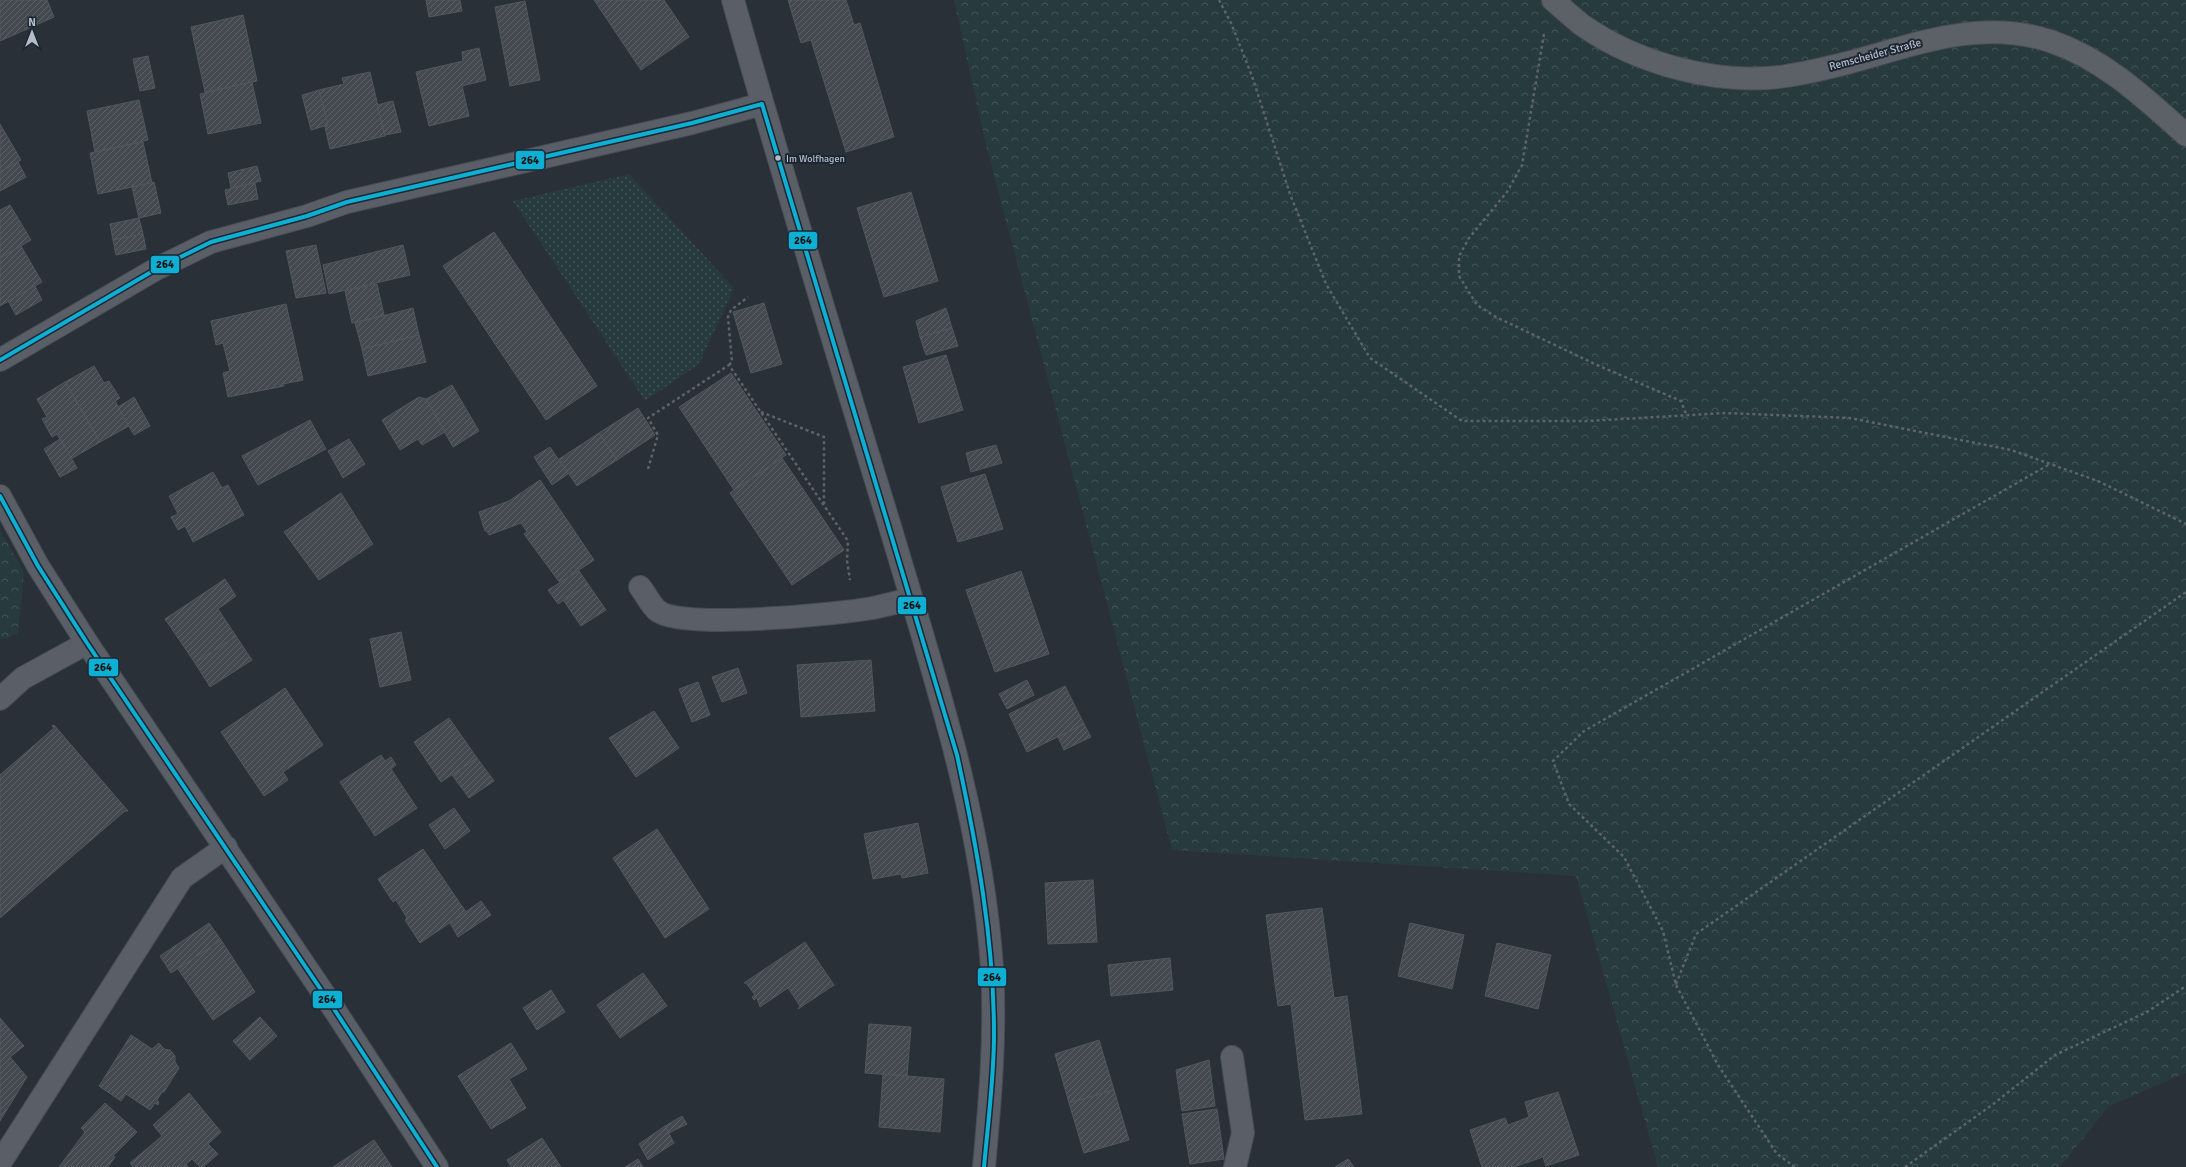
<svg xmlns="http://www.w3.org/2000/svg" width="2186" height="1167" viewBox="0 0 2186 1167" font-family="Signika,sans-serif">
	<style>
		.grass { fill: url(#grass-dots) }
		.forest { fill: url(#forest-crowns) }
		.building { fill: url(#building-hatch); stroke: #52575f }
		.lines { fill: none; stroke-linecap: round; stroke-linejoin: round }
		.minor-casing { stroke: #484c53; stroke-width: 24 }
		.major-casing { stroke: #484c55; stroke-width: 24 }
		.path { stroke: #5d636a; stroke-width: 2.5; stroke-dasharray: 3 3; stroke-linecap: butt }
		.minor { stroke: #5a5e66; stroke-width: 22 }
		.major { stroke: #5c6168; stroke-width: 22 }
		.bus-1-casing { stroke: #1d2633; stroke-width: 7 }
		.bus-1 { stroke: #0dafd3; stroke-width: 4 }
		.bus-dot { fill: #b4bcc9; stroke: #1d2633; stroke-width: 1.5 }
		.labels { text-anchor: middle; stroke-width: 4; stroke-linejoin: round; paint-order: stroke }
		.bus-label { font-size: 10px; fill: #b4bcc9; stroke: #1d2633; text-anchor: start }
		.street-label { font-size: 11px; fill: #b4bcc9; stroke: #1d2633 }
		.line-badge { stroke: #1d2633; stroke-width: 1.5 }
		.pale-badge-label { font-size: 11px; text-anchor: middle; font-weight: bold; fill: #111 }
	</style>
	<defs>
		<pattern id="grass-dots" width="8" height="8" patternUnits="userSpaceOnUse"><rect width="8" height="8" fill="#273a3e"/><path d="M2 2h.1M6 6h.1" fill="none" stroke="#445559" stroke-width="1.8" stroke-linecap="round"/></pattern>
		<pattern id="forest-crowns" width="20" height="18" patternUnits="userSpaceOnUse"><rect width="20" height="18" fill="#273a3e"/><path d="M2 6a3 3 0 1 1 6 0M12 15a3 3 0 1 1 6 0" fill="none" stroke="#445559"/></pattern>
		<pattern id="building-hatch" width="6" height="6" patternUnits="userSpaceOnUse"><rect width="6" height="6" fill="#444950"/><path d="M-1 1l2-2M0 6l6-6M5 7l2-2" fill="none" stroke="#5d6168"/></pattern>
	</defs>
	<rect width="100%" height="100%" fill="#2a3038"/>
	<polygon class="grass" points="629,174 734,288 699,364 645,401 513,201"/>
	<g class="forest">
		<polygon points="954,0 2186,0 2186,1073 2109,1106 2060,1167 1658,1167 1576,876 1172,850 986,145"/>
		<polygon points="0,530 24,572 18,633 2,640 0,637"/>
	</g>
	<g class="building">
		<polygon points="0,0 47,0 54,17 0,41"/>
		<polygon points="426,0 460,0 462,11 429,17"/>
		<polygon points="594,0 664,0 689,37 641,70"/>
		<polygon points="788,0 846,0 854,25 860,23 894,137 846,152 811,40 801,43"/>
		<polygon points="525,1 540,80 510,86 495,7"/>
		<polygon points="243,15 257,81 205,92 191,27"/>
		<polygon points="479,48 486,80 462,86 469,116 429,126 416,72 463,61 462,52"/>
		<polygon points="148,56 155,88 140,91 133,59"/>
		<polygon points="370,72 385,136 330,149 325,127 328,125 319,90 344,84 342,78"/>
		<polygon points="252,82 261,123 208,134 200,94"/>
		<polygon points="319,90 328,125 311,130 302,95"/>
		<polygon points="139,100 148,140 95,152 87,111"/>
		<polygon points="393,101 401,132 385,135 377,105"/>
		<polygon points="0,124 21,160 0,172"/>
		<polygon points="143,142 152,183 98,194 90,153"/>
		<polygon points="18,162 26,177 0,191 0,172"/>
		<polygon points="257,166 261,181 231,188 228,173"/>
		<polygon points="154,182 161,213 139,218 132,187"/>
		<polygon points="255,183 258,199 228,205 225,190"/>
		<polygon points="911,192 938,281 884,297 857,208"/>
		<polygon points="10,205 31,240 0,258 0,210"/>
		<polygon points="139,218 143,234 113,240 110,224"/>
		<polygon points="494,232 597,386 546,420 443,266"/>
		<polygon points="143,234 146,249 116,255 113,240"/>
		<polygon points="316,245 326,293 296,298 286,251"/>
		<polygon points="403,245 410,275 329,294 323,265"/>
		<polygon points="21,246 42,282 0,306 0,258"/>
		<polygon points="377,284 384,315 352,323 345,291"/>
		<polygon points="35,286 42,300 16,315 8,301"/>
		<polygon points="764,303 782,364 751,373 733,312"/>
		<polygon points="286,304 303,380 283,384 284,386 228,397 223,373 230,371 223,343 216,345 211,321"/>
		<polygon points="413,308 419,335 362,349 355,323"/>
		<polygon points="946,308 952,328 920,337 916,321"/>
		<polygon points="952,328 958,346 926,355 920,337"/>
		<polygon points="419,335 426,362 368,376 362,349"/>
		<polygon points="946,355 963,410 919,423 903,367"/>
		<polygon points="94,366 104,383 109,381 120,398 115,401 129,426 100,442 65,382"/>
		<polygon points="731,373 786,455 734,490 679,407"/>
		<polygon points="65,382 100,442 71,459 57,434 52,437 42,419 47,417 37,399"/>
		<polygon points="452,385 479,431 453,447 426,399"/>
		<polygon points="134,397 150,426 134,435 118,407"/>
		<polygon points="419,397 426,399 445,432 422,445 418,439 400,450 382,420"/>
		<polygon points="638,408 655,435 617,460 599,433"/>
		<polygon points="310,420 326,449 258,485 242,456"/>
		<polygon points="599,433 617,460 577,486 559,459"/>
		<polygon points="60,439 77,468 60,477 44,449"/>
		<polygon points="349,439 365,464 343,478 328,451"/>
		<polygon points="996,445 1002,463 971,472 966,453"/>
		<polygon points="550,447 568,474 552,485 534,457"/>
		<polygon points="782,458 844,550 792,585 730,493"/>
		<polygon points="213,472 222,488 228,485 244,515 193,542 185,526 178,530 171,517 178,514 169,496"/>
		<polygon points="985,474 1003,529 958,542 941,487"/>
		<polygon points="540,480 594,560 560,583 524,534 527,532 521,523 489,535 487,531 485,531 479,512 509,501"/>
		<polygon points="341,493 373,544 319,580 284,532"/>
		<polygon points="579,571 588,584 558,604 548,590"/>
		<polygon points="1021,571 1049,654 995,672 966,590"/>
		<polygon points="225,579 236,596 218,609 236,636 195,663 165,619"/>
		<polygon points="588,584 606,610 581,626 564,601"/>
		<polygon points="401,632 411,680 380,687 370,639"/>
		<polygon points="236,636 252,660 210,687 195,663"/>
		<polygon points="871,660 875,711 801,717 797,665"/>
		<polygon points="738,668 747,693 722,702 712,677"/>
		<polygon points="1027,680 1034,695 1007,709 999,694"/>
		<polygon points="698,682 710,715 692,722 679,689"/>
		<polygon points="1065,686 1084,724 1027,752 1009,714"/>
		<polygon points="285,688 323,745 283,772 288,780 264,796 221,732"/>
		<polygon points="654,711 679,748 636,777 609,738"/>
		<polygon points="449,718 477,758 441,782 414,742"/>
		<polygon points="1084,724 1091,737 1064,750 1058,737"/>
		<polygon points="54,725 128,811 125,811 0,918 0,775 54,728 52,726"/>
		<polygon points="381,755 385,761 391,757 396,765 391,769 417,808 375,836 340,782"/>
		<polygon points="477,758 494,781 469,798 452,775"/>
		<polygon points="454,808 470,831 445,849 429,825"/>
		<polygon points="918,823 928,873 902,878 901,874 873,879 864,834"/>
		<polygon points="657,829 709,909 665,938 613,858"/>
		<polygon points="423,849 466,912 420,943 405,920 407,918 396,900 393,902 378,879"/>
		<polygon points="1093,880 1097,942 1048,944 1045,883"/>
		<polygon points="481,901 491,915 458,937 450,923"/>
		<polygon points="1322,908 1334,998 1347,996 1362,1114 1305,1120 1291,1004 1278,1006 1266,915"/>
		<polygon points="209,923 221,940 171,973 160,956"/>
		<polygon points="1410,923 1464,935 1452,989 1398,976"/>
		<polygon points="221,940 255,992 213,1020 178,969"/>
		<polygon points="805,942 834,985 798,1009 800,1006 788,988 760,1007 757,998 754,1000 752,997 755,995 746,983 744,983"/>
		<polygon points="1497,943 1551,955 1538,1009 1485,996"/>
		<polygon points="1170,958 1173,990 1111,996 1108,965"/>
		<polygon points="643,973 667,1006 620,1038 597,1005"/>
		<polygon points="551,990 565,1012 537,1030 523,1008"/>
		<polygon points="260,1017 277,1036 250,1060 233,1041"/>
		<polygon points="0,1018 24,1046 10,1057 27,1077 0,1121"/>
		<polygon points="869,1024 911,1027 907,1076 865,1073"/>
		<polygon points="131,1035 152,1049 159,1043 164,1049 170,1050 175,1056 175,1062 179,1068 164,1092 162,1092 157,1100 159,1102 158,1105 155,1103 150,1110 126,1094 121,1101 99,1086"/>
		<polygon points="1099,1040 1114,1090 1069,1103 1055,1054"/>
		<polygon points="511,1043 527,1069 509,1079 526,1108 491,1129 458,1076"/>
		<polygon points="1209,1060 1215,1106 1182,1111 1176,1070"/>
		<polygon points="883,1074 944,1079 940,1132 879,1127"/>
		<polygon points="1114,1090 1129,1140 1084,1153 1069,1103"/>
		<polygon points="1558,1092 1579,1155 1546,1166 1543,1157 1514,1167 1482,1167 1470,1130 1505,1118 1508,1125 1529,1117 1525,1102"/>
		<polygon points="189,1093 221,1132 208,1144 218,1154 203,1167 200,1167 192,1159 186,1164 188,1167 133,1167 130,1163 162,1136 153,1125"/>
		<polygon points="105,1103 137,1132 113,1156 115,1157 108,1167 59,1167 85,1132 81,1128"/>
		<polygon points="1217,1109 1224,1159 1190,1164 1182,1114"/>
		<polygon points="682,1116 687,1124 669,1133 665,1126"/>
		<polygon points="665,1126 674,1143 648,1160 639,1144"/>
		<polygon points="542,1138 561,1167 511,1167 507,1160"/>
		<polygon points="374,1140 392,1167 333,1167"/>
		<polygon points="638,1159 643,1167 625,1167"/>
		<polygon points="1348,1159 1354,1167 1335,1167"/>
	</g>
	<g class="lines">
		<g class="minor-casing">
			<g id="minor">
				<path d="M733 0C783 179 838 356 892 533 934 675 982 818 992 968 996 1035 990 1101 984 1167"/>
				<polyline points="0,360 158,268 211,242 307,216 347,202 692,123 762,104"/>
				<polyline points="0,496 38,566 87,643 334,1009 437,1167"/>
				<path d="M640 587C646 594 651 606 658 611 682 630 839 614 873 608 886 605 898 602 911 599"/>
				<polyline points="0,699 23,678 87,643"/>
				<polyline points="1232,1057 1243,1133 1235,1167"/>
				<polyline points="0,1163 182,878 226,847"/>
			</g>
		</g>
		<g class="major-casing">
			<path id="major" d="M1553 0C1562 8 1572 17 1582 25 1638 64 1718 86 1786 76 1806 73 1827 68 1847 63 1915 45 1979 18 2050 41 2104 59 2145 98 2186 135"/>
		</g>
		<g class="path">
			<polyline points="1219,0 1231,23 1252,76 1290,194 1326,284 1370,358 1462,421 1588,421 1725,413 1850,418 2011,450 2098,481 2186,524"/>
			<polyline points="1544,34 1522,165 1507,192 1469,238 1459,256 1459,276 1477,305 1496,317 1597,365 1681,401 1686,414"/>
			<polyline points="729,365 732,362 728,317 731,310 748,297"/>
			<polyline points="761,412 824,437 824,504"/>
			<polyline points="648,469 658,435 648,418 729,365 848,541 847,561 850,580"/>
			<polyline points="1676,984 1696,934 2186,592"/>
			<polyline points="1795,1167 1777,1154 1718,1065 1676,985 1663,931 1624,857 1569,804 1553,761 1584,731 2050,464"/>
			<polyline points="1905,1167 1992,1105 2055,1055 2147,1012 2186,986"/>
		</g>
		<use href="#minor" class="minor"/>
		<use href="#major" class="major"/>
		<g class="bus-1-casing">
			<g id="bus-1">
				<path d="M0 360 158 268 211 242 307 216 347 202 692 123 762 104 957 755C977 847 994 940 994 1034 994 1078 988 1123 984 1167"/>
				<polyline points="0,496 38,566 87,643 334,1009 437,1167"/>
			</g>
		</g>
		<use href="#bus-1" class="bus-1"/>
	</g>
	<circle class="bus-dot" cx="778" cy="158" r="3.5"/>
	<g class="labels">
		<g class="bus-label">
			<text x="786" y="162">Im Wolfhagen</text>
		</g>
		<g class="street-label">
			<text transform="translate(1875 54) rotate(-15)" y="4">Remscheider Straße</text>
		</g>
	</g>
	<g class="line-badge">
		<rect x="515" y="150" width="30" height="20" rx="4" fill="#0dafd3"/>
		<rect x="788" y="231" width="30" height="19" rx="4" fill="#0dafd3"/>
		<rect x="150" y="255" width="30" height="19" rx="4" fill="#0dafd3"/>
		<rect x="897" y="596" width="30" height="19" rx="4" fill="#0dafd3"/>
		<rect x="88" y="658" width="31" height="19" rx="4" fill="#0dafd3"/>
		<rect x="977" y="967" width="30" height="20" rx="4" fill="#0dafd3"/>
		<rect x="312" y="990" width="31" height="19" rx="4" fill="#0dafd3"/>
	</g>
	<g class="pale-badge-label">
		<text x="530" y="164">264</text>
		<text x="803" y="244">264</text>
		<text x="165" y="268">264</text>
		<text x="912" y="609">264</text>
		<text x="103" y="671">264</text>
		<text x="992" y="981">264</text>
		<text x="327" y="1003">264</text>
	</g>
	<g transform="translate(32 32)" stroke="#1d2633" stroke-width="3" paint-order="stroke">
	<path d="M0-3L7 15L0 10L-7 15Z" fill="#b4bcc9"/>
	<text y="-6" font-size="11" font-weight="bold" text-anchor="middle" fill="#b4bcc9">N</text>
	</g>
</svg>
